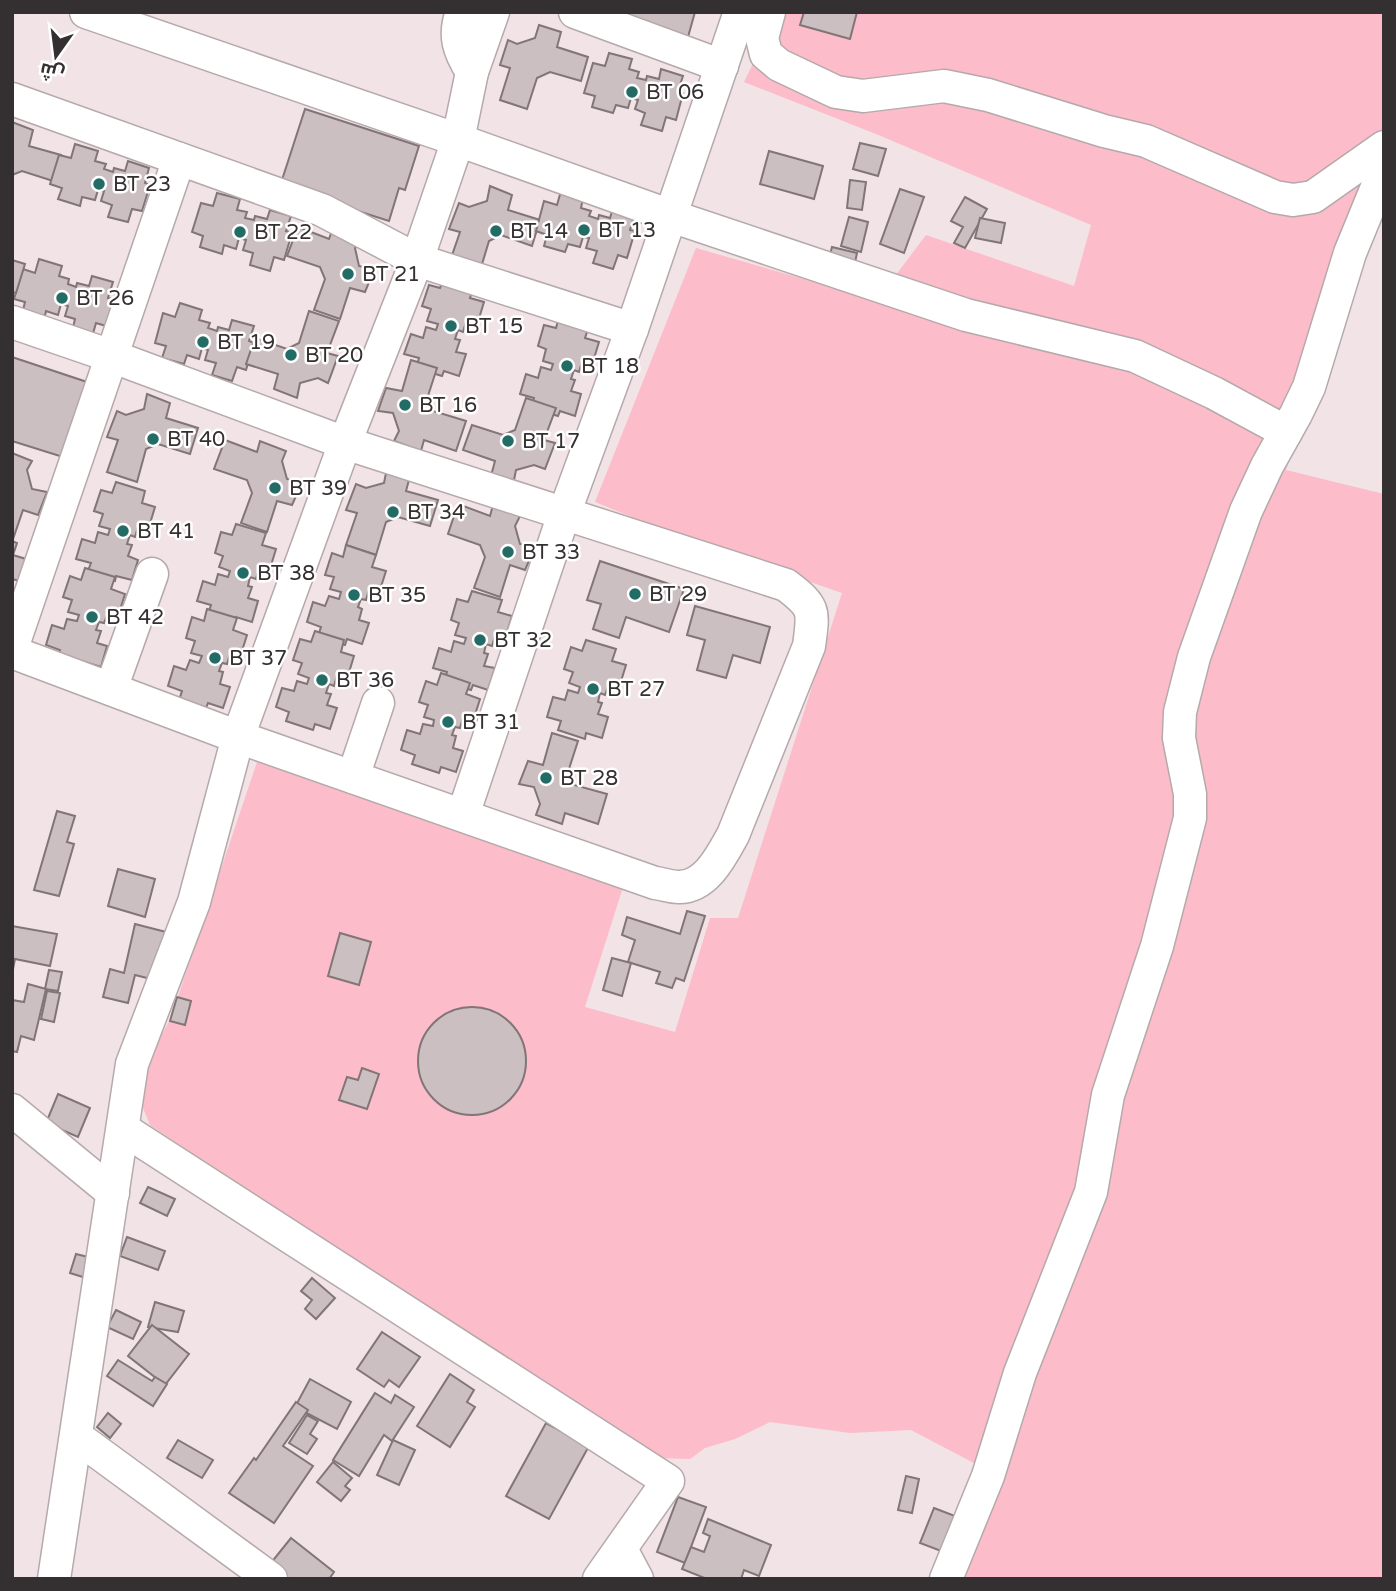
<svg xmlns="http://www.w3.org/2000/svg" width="1396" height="1591" viewBox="0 0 1396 1591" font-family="'Varela Round',Cairo,sans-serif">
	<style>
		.green { fill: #fcbcc9 }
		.building { fill: #ccbfc1; stroke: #817577; stroke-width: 2 }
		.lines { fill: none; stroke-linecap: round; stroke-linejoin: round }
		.minor-casing { stroke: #b5a9ab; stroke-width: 35 }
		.minor { stroke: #fff; stroke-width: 32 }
		.poi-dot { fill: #226c65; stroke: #fff; stroke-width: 2.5 }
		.labels { text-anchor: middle; stroke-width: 5; stroke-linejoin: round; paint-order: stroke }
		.poi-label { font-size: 21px; fill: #342f30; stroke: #fff; text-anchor: start }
	</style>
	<rect width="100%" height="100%" fill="#f1e3e6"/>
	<polygon class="green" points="778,12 1384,12 1384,160 1286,470 1384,494 1384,1579 953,1579 1025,1394 974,1463 911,1430 850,1433 770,1422 735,1439 705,1448 690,1459 657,1458 627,1442 150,1125 136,1091 147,1060 170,1020 257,762 623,887 585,1007 675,1032 710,918 738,918 842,593 686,539 595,502 696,248 877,300 926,235 1074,286 1091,225 876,134 744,82"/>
	<g class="building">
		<polygon points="619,12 695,12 688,37"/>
		<polygon points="804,12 857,12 850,39 800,25"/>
		<polygon points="539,25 561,32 557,47 588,57 581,81 550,72 537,78 527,109 500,100 510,68 500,65 508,40 517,44 535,38"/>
		<polygon points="609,53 632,59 629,69 639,72 637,78 646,80 647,76 659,79 661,69 683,76 678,91 683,93 676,120 666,117 662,131 641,125 645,113 635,109 638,100 631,98 628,108 616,105 613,113 592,107 595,96 584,93 593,63 605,66"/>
		<polygon points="305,109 419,146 405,190 399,188 389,221 280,186"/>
		<polygon points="12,122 33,130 29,146 61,155 53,181 22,171 12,175"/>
		<polygon points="860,143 886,149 878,176 853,169"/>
		<polygon points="75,144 98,151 95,161 106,164 104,169 113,172 114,168 125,171 128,161 149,168 145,183 150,185 142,211 132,209 128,222 108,217 112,205 101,201 104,191 98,190 95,200 82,197 80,206 58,199 62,188 50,184 59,155 71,158"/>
		<polygon points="769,151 823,166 814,199 760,184"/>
		<polygon points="850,180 866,182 862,210 847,208"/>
		<polygon points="490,186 512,195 508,210 540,220 532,246 501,235 489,241 479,274 449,264 460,232 449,229 459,203 469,207 487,201"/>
		<polygon points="900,189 924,197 904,253 880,244"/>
		<polygon points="561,191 583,198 581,208 591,211 589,216 598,219 599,215 610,218 613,208 635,214 630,230 635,231 627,258 618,255 613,269 593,263 597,251 586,248 589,238 583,237 580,247 568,244 565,252 544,246 547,235 536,231 544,201 557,205"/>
		<polygon points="217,193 240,199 237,210 247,212 245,218 254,220 255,216 267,219 270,210 291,216 286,231 292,233 284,260 274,257 270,271 250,265 253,253 243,250 246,240 239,238 236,249 224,245 222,254 200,247 203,236 192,232 201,203 213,206"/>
		<polygon points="965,197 987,209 965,248 954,243 963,227 951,221"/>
		<polygon points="849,217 868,222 861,252 841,246"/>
		<polygon points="980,218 1005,223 1001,243 975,238"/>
		<polygon points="298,227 329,239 333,228 359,238 355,248 359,266 374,270 365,292 350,288 340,319 314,310 325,279 320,267 287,256"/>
		<polygon points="832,247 857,253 853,272 827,267"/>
		<polygon points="39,259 62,266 59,276 69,279 68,284 76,287 77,283 89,286 92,276 113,282 108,298 114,299 106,326 96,323 92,337 72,332 75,319 65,316 68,306 61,304 58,315 46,311 44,320 22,314 25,302 14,299 23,269 35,273"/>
		<polygon points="12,260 25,264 16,293 12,292"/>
		<polygon points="444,277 474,286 470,298 484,302 477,325 466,322 463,332 458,330 455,339 460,340 456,352 466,354 459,376 444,371 442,376 416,368 419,358 404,354 411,334 423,338 426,327 436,330 438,324 427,321 431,309 422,306 429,285 440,288"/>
		<polygon points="180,303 202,310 199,320 210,323 208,328 217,331 218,327 229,330 232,320 254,326 249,341 254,343 246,370 237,367 232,381 212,375 216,363 205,360 208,350 202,348 199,359 187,355 184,364 162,358 166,346 155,343 163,313 175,317"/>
		<polygon points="309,311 339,321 327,353 338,356 328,383 318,378 300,383 297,398 274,389 278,374 246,364 255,338 287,349 299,343"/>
		<polygon points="559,317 589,326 585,338 599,342 592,365 582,362 579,372 574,370 571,379 575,380 571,391 581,394 575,416 560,411 558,416 531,408 534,398 520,394 526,374 538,378 541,367 551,370 553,364 543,361 546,349 538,346 544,325 556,328"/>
		<polygon points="12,357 87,382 63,457 12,441"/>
		<polygon points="411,360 437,368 427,399 433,411 466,421 456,451 424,440 421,451 394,441 399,431 393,413 378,411 386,388 402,391"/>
		<polygon points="147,394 170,403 166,418 198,428 190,454 158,444 146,449 137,482 107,472 118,440 107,437 117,411 126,415 144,409"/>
		<polygon points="526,398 556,408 544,440 555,443 545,469 534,465 516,470 513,485 491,476 495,461 463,450 472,425 503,435 515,430"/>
		<polygon points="225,440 257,452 260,441 286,451 282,461 287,479 302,483 292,505 277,501 267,532 241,523 252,493 247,480 214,469"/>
		<polygon points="12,453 32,461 27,470 32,489 47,492 38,515 23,510 12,542"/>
		<polygon points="387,468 410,476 406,491 438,500 430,526 398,517 386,522 376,555 346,545 357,513 346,510 356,484 366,488 384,483"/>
		<polygon points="116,482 145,491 142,503 155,507 148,530 138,527 135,537 130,535 127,544 132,545 128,556 138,560 132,580 116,576 115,581 87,573 91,563 76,559 82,539 95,543 98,532 108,535 110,529 99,526 103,514 94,511 101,490 112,493"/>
		<polygon points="458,504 490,516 493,505 520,516 515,526 520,544 535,547 525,570 510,565 500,597 474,588 485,557 480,545 448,534"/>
		<polygon points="236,524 266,533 262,545 276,549 269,572 259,569 256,579 250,577 248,586 252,587 248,598 258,601 252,622 236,617 235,623 208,614 211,605 197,601 203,581 215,585 218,574 228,577 230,571 219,567 223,556 215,553 221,532 232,535"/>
		<polygon points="12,541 17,543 13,555 26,559 20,581 12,579"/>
		<polygon points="346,545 376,555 372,567 386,571 379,593 369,590 366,600 361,599 358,607 362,609 359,620 369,623 362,644 347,639 345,645 318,636 321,627 307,622 313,602 325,606 329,596 339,599 341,592 330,589 334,577 325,575 332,553 343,557"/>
		<polygon points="600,561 684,589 669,632 626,617 619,638 593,629 601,604 587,600"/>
		<polygon points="85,568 115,577 111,589 125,594 118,616 108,613 104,623 99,622 96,630 101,631 97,643 107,646 101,667 85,662 84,667 57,659 60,650 46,645 52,625 64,629 67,619 77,621 79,615 68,612 72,600 63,597 70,576 81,580"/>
		<polygon points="472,591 502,600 498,612 512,616 505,639 495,636 492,646 486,644 484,653 488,654 484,666 495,668 488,690 473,685 471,690 444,682 447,672 433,668 439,648 451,652 454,641 464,644 466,638 455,635 459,623 451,620 457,599 468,602"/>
		<polygon points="695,606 770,627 760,663 733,655 726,678 697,670 705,640 687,635"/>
		<polygon points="207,609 237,618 233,630 247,635 240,657 230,654 227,664 222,663 219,671 223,672 220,684 230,687 223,708 208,703 206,708 179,700 182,691 168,686 174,666 186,670 190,660 199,663 202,656 191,653 195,641 186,638 192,617 204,621"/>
		<polygon points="315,631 344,640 341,652 354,656 347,679 337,675 334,686 329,684 326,693 331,694 327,705 337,708 330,729 315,724 313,730 286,721 289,712 276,707 282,688 294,691 297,681 307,684 309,678 298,674 302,663 293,660 300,639 311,642"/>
		<polygon points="586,640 616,649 612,661 626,665 619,688 609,684 605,695 600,693 598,702 602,703 598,714 608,717 602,738 586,733 585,739 558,730 561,721 547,717 553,697 565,700 568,690 578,693 580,687 569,683 573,672 564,669 571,647 582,651"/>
		<polygon points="441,673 470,683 466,694 480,699 473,721 463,718 460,728 455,727 452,735 456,736 453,748 463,751 456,772 441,767 439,773 412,764 415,755 401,750 407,730 420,734 423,724 433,726 434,720 424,717 428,705 419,702 426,681 437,685"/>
		<polygon points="552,733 578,741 568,772 574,785 607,794 598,824 565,813 562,824 536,815 540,804 534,787 519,784 528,761 543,765"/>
		<polygon points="57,811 75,816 67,842 74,844 59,896 34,890"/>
		<polygon points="118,869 155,879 145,917 108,906"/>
		<polygon points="687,911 705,916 684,981 676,978 672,988 656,983 660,972 628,962 635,940 622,935 627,917 680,934"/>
		<polygon points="135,924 170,933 159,981 135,975 128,1003 103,997 110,969 124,973"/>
		<polygon points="12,926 57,934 50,966 15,959 12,974"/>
		<polygon points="340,933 371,942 359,985 328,976"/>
		<polygon points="612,958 631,963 622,996 603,990"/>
		<polygon points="49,970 62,972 58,991 45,989"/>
		<polygon points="28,984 46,989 34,1040 21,1036 17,1052 12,1051 12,1000 24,1002"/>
		<polygon points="47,991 60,993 54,1022 41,1019"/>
		<polygon points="177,997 191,1001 185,1025 170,1021"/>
		<circle cx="472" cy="1061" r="54"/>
		<polygon points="362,1068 379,1074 367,1109 339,1100 347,1077 358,1080"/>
		<polygon points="58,1094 90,1108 78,1137 46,1123"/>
		<polygon points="148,1187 175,1199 167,1216 140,1203"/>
		<polygon points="127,1237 165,1251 158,1270 120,1256"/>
		<polygon points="76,1254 92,1258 86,1278 70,1273"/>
		<polygon points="312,1278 335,1298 316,1319 305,1309 312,1300 301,1291"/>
		<polygon points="155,1302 184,1311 178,1332 148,1327"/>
		<polygon points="116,1310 141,1322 133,1339 107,1327"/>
		<polygon points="152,1325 189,1354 165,1385 128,1356"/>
		<polygon points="382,1332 420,1357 399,1387 389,1380 384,1387 357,1369"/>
		<polygon points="118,1360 152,1381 155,1377 167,1384 153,1406 107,1376"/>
		<polygon points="450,1374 474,1390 467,1402 475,1407 450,1447 417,1426"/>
		<polygon points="310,1379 351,1402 337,1429 295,1407"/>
		<polygon points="375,1393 391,1403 395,1395 414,1407 392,1441 384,1435 359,1476 333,1460"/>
		<polygon points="296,1402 308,1410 283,1446 313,1466 274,1523 229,1493 254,1458 256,1460"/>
		<polygon points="108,1413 121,1424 110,1438 97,1427"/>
		<polygon points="307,1415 318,1421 310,1434 317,1439 307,1454 289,1443"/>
		<polygon points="546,1423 589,1446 549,1519 506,1496"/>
		<polygon points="178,1440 213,1460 202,1478 167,1458"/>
		<polygon points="393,1440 415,1450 399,1485 377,1475"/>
		<polygon points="333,1462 352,1478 345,1486 350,1490 341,1501 317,1482"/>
		<polygon points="906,1476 919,1479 912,1513 898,1510"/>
		<polygon points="678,1497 706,1507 685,1563 657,1552"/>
		<polygon points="934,1508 955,1516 941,1551 920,1543"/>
		<polygon points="708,1519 771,1545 759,1576 744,1570 741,1579 707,1579 682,1569 691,1547 704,1552 710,1536 703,1533"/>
		<polygon points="291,1538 334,1572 329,1579 279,1579 266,1569"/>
	</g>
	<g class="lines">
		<g class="minor-casing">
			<g id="minor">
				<polyline points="86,12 458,140 671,216 966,315 1135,356 1214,393 1286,432"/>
				<path d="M462 12C453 36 459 51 472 72"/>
				<polyline points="575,12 722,66"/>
				<polyline points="769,12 762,38 766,54 779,65 836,92 863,96 944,86 988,95 1104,131 1146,141 1275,197 1293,200 1313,197 1384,147"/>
				<polyline points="12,99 322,210 417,260 632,329"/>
				<path d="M12 322 111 356 345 443 786 585C815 607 814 610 809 646L733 835C722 855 706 888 678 887 671 887 663 884 655 883L238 737 12 652"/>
				<polyline points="12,648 179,159"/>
				<polyline points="111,689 152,574"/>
				<polyline points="353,777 378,703"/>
				<polyline points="463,815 564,514 632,329 740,12"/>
				<polyline points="12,1110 113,1193"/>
				<polyline points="123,1129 668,1481 599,1579"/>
				<polyline points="77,1437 271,1579"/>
				<polyline points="621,1549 637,1579"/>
				<polyline points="54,1579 132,1064 194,902 238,737 345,443 417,260 458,140 472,72 493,12"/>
				<polyline points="946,1579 988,1476 1020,1373 1091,1192 1108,1095 1157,946 1190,818 1190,794 1179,738 1180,712 1194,657 1246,511 1267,466 1296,414 1309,387 1350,253 1384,170"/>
			</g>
		</g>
		<use href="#minor" class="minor"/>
	</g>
	<g class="poi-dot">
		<circle cx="632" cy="92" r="7"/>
		<circle cx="99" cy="184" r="7"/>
		<circle cx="584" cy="230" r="7"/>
		<circle cx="496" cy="231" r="7"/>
		<circle cx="240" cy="232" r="7"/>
		<circle cx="348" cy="274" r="7"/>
		<circle cx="62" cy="298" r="7"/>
		<circle cx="451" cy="326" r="7"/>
		<circle cx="203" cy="342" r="7"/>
		<circle cx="291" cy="355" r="7"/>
		<circle cx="567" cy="366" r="7"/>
		<circle cx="405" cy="405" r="7"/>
		<circle cx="153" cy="439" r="7"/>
		<circle cx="508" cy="441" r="7"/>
		<circle cx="275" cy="488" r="7"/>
		<circle cx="393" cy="512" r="7"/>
		<circle cx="123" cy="531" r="7"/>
		<circle cx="508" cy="552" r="7"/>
		<circle cx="243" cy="573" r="7"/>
		<circle cx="635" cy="594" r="7"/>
		<circle cx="354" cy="595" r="7"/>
		<circle cx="92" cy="617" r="7"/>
		<circle cx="480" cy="640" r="7"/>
		<circle cx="215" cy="658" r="7"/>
		<circle cx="322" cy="680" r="7"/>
		<circle cx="593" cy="689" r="7"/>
		<circle cx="448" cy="722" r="7"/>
		<circle cx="546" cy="778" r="7"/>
	</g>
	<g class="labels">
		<g class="poi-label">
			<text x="646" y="99">BT 06</text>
			<text x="113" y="191">BT 23</text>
			<text x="598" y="237">BT 13</text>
			<text x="510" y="238">BT 14</text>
			<text x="254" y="239">BT 22</text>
			<text x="362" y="281">BT 21</text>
			<text x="76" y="305">BT 26</text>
			<text x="465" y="333">BT 15</text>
			<text x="217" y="349">BT 19</text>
			<text x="305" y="362">BT 20</text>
			<text x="581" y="373">BT 18</text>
			<text x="419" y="412">BT 16</text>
			<text x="167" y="446">BT 40</text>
			<text x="522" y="448">BT 17</text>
			<text x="289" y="495">BT 39</text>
			<text x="407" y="519">BT 34</text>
			<text x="137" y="538">BT 41</text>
			<text x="522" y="559">BT 33</text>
			<text x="257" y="580">BT 38</text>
			<text x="649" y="601">BT 29</text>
			<text x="368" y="602">BT 35</text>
			<text x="106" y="624">BT 42</text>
			<text x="494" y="647">BT 32</text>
			<text x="229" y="665">BT 37</text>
			<text x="336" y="687">BT 36</text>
			<text x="607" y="696">BT 27</text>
			<text x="462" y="729">BT 31</text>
			<text x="560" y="785">BT 28</text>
		</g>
	</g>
	<rect width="1396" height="1591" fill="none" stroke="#342f30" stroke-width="28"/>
	<g transform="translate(56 56) rotate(194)" stroke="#ffffff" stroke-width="5" paint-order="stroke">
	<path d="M0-5L12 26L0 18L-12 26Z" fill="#342f30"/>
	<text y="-10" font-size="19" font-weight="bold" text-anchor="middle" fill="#342f30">ش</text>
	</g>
</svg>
